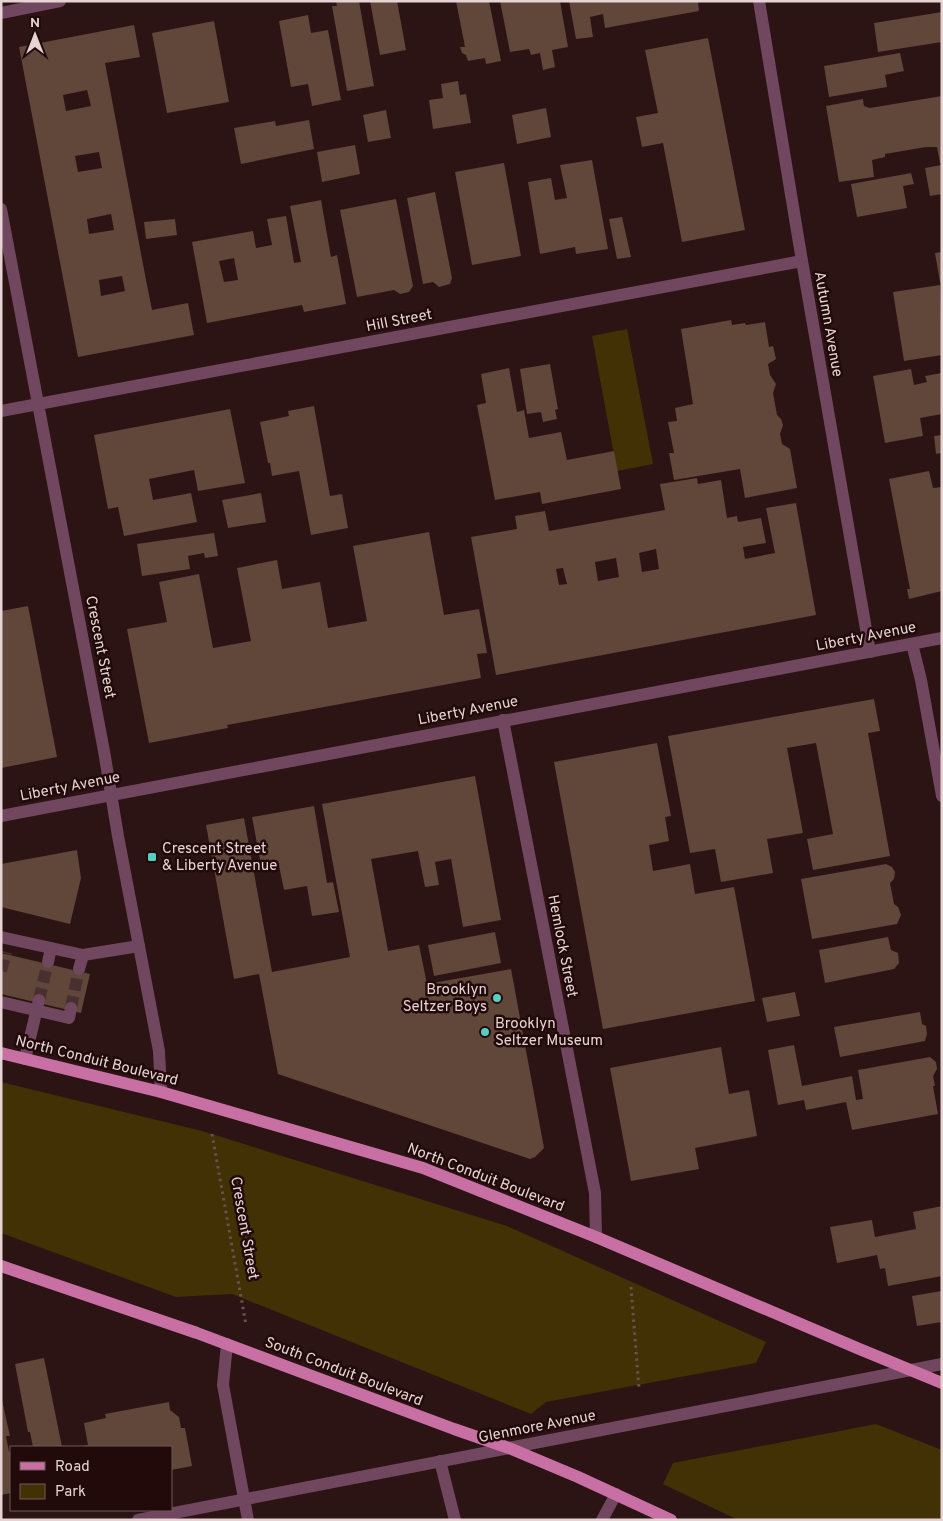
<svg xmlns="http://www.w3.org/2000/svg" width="943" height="1521" viewBox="0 0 943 1521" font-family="Overpass,sans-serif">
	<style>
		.green { fill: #423104 }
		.building { fill: #604739; fill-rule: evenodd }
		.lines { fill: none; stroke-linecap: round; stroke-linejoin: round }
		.minor-tunnel { stroke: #483031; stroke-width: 12; stroke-dasharray: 12 6; stroke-linecap: butt }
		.path { stroke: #685151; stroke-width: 3; stroke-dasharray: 2.5 4; stroke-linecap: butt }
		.minor { stroke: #71475f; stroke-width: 12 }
		.major { stroke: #c870a4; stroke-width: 12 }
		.poi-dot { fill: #57cec2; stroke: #220a0b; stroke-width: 2 }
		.labels { text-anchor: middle; stroke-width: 5; stroke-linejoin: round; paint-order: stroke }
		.street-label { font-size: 15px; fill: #e6d3d3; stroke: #220a0b }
		.poi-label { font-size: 15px; fill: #e6d3d3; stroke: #220a0b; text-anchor: start }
	</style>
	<rect width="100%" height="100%" fill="#2c1314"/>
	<g class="green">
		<polygon points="627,329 653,464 617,471 592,336"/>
		<polygon points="1,1082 202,1131 507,1226 766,1342 756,1363 546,1402 531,1414 232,1294 176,1297 1,1233"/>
		<polygon points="876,1424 942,1450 942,1520 738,1520 663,1484 673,1463"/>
	</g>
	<g class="building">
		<polygon points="336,1 359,1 374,86 347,91 332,6 337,6"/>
		<polygon points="370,1 397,1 406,50 380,55"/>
		<polygon points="456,1 489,1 501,61 486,64 485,58 468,61 466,55 462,53 460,47 465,47"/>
		<polygon points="500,1 560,1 568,47 552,50 555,67 543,70 540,53 531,55 529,49 510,52"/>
		<polygon points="569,1 698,1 699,11 605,28 603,14 590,17 593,37 576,39"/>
		<polygon points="942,12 942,42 878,52 874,23"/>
		<polygon points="308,15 311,33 328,30 341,100 312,106 308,84 291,87 279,21"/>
		<polygon points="214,21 229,102 167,113 152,33"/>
		<path d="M134 25 140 57 105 63 146 280 152 310 188 303 194 335 78 357 19 47ZM87 90 91 106 66 111 63 95ZM99 152 102 168 78 172 75 156ZM111 214 114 230 89 234 87 219ZM122 276 125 291 101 296 99 280Z"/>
		<polygon points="708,38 745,230 682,242 663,143 642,147 636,117 658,113 645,50"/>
		<polygon points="900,53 904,71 885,75 887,87 829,97 824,66"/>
		<polygon points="458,81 460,95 466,94 471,123 433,129 429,100 443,98 441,84"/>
		<polygon points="942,96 942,163 940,163 937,147 926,147 885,154 885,157 872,160 874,177 839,182 826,106 863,99 864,106 870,108"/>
		<polygon points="546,108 551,137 517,144 512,115"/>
		<polygon points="386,110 391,138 368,142 363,115"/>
		<polygon points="309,120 314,149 241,164 234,128 275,121 276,126"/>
		<polygon points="355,145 360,174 322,182 317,152"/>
		<polygon points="592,160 608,249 576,254 575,247 540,254 528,182 551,178 555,200 567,198 560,165"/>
		<polygon points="504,163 521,256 472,265 455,172"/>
		<polygon points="942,165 942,194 930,196 925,168"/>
		<polygon points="911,173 914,184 903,186 907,208 857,217 851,184"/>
		<polygon points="435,192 452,278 450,284 439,287 433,282 423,284 407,198"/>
		<polygon points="396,199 413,286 409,292 400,294 394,290 357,297 340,210"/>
		<path d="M321 200 331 257 337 255 346 304 304 312 302 305 207 323 192 242 253 231 256 248 272 245 267 219 286 216 294 263 301 262 290 206ZM234 258 238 280 224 282 219 261Z"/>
		<polygon points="622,217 631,257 617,259 609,219"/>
		<polygon points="175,219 177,235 146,239 144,222"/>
		<polygon points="942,252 942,282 940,282 935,253"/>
		<polygon points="940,285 942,355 904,361 893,292"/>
		<polygon points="731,320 732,325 745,323 746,325 765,322 769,347 773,346 776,359 768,364 770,375 776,384 773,393 777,415 781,419 783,425 780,434 782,444 790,449 797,488 745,498 740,469 674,480 669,453 674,453 668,422 677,421 675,408 693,404 681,329"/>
		<polygon points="550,364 558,409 555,410 557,419 543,422 541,412 527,414 520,369"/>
		<polygon points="509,368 517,412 524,410 529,438 561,432 567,460 614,451 621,489 542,504 540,492 495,500 477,405 486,403 481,374"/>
		<polygon points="911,369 914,385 927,382 925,376 942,373 942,414 920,418 923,436 885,443 873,376"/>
		<polygon points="314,406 330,496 342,494 348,528 311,535 299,471 272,476 270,463 268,463 260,422 289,416 288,411"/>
		<polygon points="230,409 245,483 198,491 194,470 149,479 153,500 191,493 197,522 124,536 118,507 108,509 94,435"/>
		<polygon points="942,435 942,453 936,454 934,436"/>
		<polygon points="929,471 933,488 942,487 942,591 909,599 907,589 910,589 889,479"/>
		<path d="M697 478 698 484 721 480 727 518 737 516 738 522 761 518 766 543 743 547 745 559 775 553 766 508 796 503 816 615 496 675 471 537 517 529 515 516 545 511 549 531 665 510 660 484ZM656 549 659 569 642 572 639 553ZM616 558 619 577 598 581 595 562ZM563 568 567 584 559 585 556 569Z"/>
		<polygon points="261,493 266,522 228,528 222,500"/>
		<polygon points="429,532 444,615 479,609 487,653 477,654 481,678 227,725 228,728 149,743 127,629 167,622 159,582 199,574 213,648 251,641 237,568 277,560 282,589 320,582 328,628 367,621 353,546"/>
		<polygon points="214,533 218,556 205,558 204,553 188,556 190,569 142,576 137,544"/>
		<polygon points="28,606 57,757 1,768 1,611"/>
		<polygon points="874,699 880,731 868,733 890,856 813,870 807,839 833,834 816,743 787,748 803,833 767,839 773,873 721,882 715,849 690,853 668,736"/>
		<polygon points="657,743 671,816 665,817 669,841 649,845 653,871 690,864 695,894 734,887 755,1001 603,1029 554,762"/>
		<polygon points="475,776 501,920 463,927 451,859 435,862 439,885 425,887 418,851 371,859 388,951 419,945 427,984 511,969 544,1148 535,1157 530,1159 278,1074 259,974 234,979 206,825 244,818 272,972 350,957 322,804"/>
		<polygon points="314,806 327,883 333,882 339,912 312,916 307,886 284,890 278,861 261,865 252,817"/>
		<polygon points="77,850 81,878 70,924 1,907 1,864"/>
		<polygon points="886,864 892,867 895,872 894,879 890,883 894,904 898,907 901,915 897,924 812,939 801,879"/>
		<polygon points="495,932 501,963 434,976 428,945"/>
		<polygon points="888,937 891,950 898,953 899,963 894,969 825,983 819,950"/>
		<polygon points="1,953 90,974 81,1013 1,994"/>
		<polygon points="795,992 800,1016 767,1022 762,998"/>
		<polygon points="920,1012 922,1024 926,1026 927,1034 925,1041 840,1057 834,1027"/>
		<polygon points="794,1045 802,1086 852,1076 856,1100 863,1099 858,1070 930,1057 936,1062 937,1069 933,1076 935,1086 933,1086 938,1114 852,1130 846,1102 806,1110 804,1100 778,1105 768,1050"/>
		<polygon points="721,1047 729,1094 749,1090 757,1136 695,1148 699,1169 631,1181 610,1068"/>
		<polygon points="942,1206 942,1276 888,1286 885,1268 880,1269 877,1255 837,1263 830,1227 872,1220 875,1237 916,1229 913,1212"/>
		<polygon points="942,1291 942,1322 917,1326 912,1296"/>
		<polygon points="44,1358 62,1447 33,1447 30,1432 28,1432 15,1364"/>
		<polygon points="1,1396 10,1436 6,1436 9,1452 11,1452 11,1493 1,1495"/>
		<polygon points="169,1402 170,1410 179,1417 181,1428 185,1428 192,1466 171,1470 171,1447 80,1447 88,1445 84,1423 106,1418 105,1414"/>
	</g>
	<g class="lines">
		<g class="minor-tunnel">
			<polyline points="1,971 6,952"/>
			<polyline points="39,1000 48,962"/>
			<polyline points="71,1008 79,969"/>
		</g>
		<g class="path">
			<polyline points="212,1134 246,1325"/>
			<polyline points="631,1287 639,1389"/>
		</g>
		<g class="minor">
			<polyline points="759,1 802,261 870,652"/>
			<polyline points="1,13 60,1"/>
			<polyline points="1,209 104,751 118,836 159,1051 161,1092"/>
			<polyline points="1,411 802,261"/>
			<polyline points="912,644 921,680 942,796"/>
			<polyline points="503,720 595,1193 596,1237"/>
			<polyline points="1,816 942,638"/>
			<polyline points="1,937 83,955 139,946"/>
			<polyline points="48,962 51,948"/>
			<polyline points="79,969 83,955"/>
			<polyline points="1,1002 69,1018 71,1008"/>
			<polyline points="25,1059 39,1000"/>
			<polyline points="227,1344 223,1385 248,1520"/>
			<polyline points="440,1461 455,1520"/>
			<polyline points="138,1520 942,1364"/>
			<polyline points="602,1520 616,1494"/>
		</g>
		<g class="major">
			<polyline points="1,1053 161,1092 423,1168 596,1237 857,1348 942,1383"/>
			<polyline points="1,1266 197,1333 454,1429 509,1448 578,1477 671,1520"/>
		</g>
	</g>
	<g class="poi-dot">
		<rect x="147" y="852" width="10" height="10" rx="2.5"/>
		<circle cx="497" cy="998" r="5"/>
		<circle cx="485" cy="1032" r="5"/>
	</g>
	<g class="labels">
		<g class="street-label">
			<text transform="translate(399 320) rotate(-11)" y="5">Hill Street</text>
			<text transform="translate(829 324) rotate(80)" y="5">Autumn Avenue</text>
			<text transform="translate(866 636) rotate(-11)" y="5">Liberty Avenue</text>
			<text transform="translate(101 647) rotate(79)" y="5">Crescent Street</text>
			<text transform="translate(468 710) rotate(-11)" y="5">Liberty Avenue</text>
			<text transform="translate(70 786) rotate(-11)" y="5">Liberty Avenue</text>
			<text transform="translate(563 946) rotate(79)" y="5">Hemlock Street</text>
			<text transform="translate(97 1060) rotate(14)" y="5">North Conduit Boulevard</text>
			<text transform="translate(486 1177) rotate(21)" y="5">North Conduit Boulevard</text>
			<text transform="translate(245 1228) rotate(80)" y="5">Crescent Street</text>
			<text transform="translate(344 1371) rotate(21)" y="5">South Conduit Boulevard</text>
			<text transform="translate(537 1426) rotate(-11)" y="5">Glenmore Avenue</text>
		</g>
		<g class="poi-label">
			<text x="162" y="853">Crescent Street<tspan x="162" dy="17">&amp; Liberty Avenue</tspan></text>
			<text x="487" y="994" text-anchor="end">Brooklyn<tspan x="487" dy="17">Seltzer Boys</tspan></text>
			<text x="495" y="1028">Brooklyn<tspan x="495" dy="17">Seltzer Museum</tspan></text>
		</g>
	</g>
	<rect width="943" height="1521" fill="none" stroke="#e6d3d3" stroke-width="5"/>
	<rect x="10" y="1446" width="162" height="65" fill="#220a0b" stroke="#705a5b"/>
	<rect x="20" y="1462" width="25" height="8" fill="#c870a4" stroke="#705a5b"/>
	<text x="55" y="1471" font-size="15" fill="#e6d3d3">Road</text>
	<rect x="20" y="1484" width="25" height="15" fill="#423104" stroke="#705a5b"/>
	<text x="55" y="1496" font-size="15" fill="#e6d3d3">Park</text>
	<g transform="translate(35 35)" stroke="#220a0b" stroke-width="4" paint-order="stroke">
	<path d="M0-4L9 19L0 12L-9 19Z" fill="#e6d3d3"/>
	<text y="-8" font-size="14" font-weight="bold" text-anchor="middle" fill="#e6d3d3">N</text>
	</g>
</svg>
